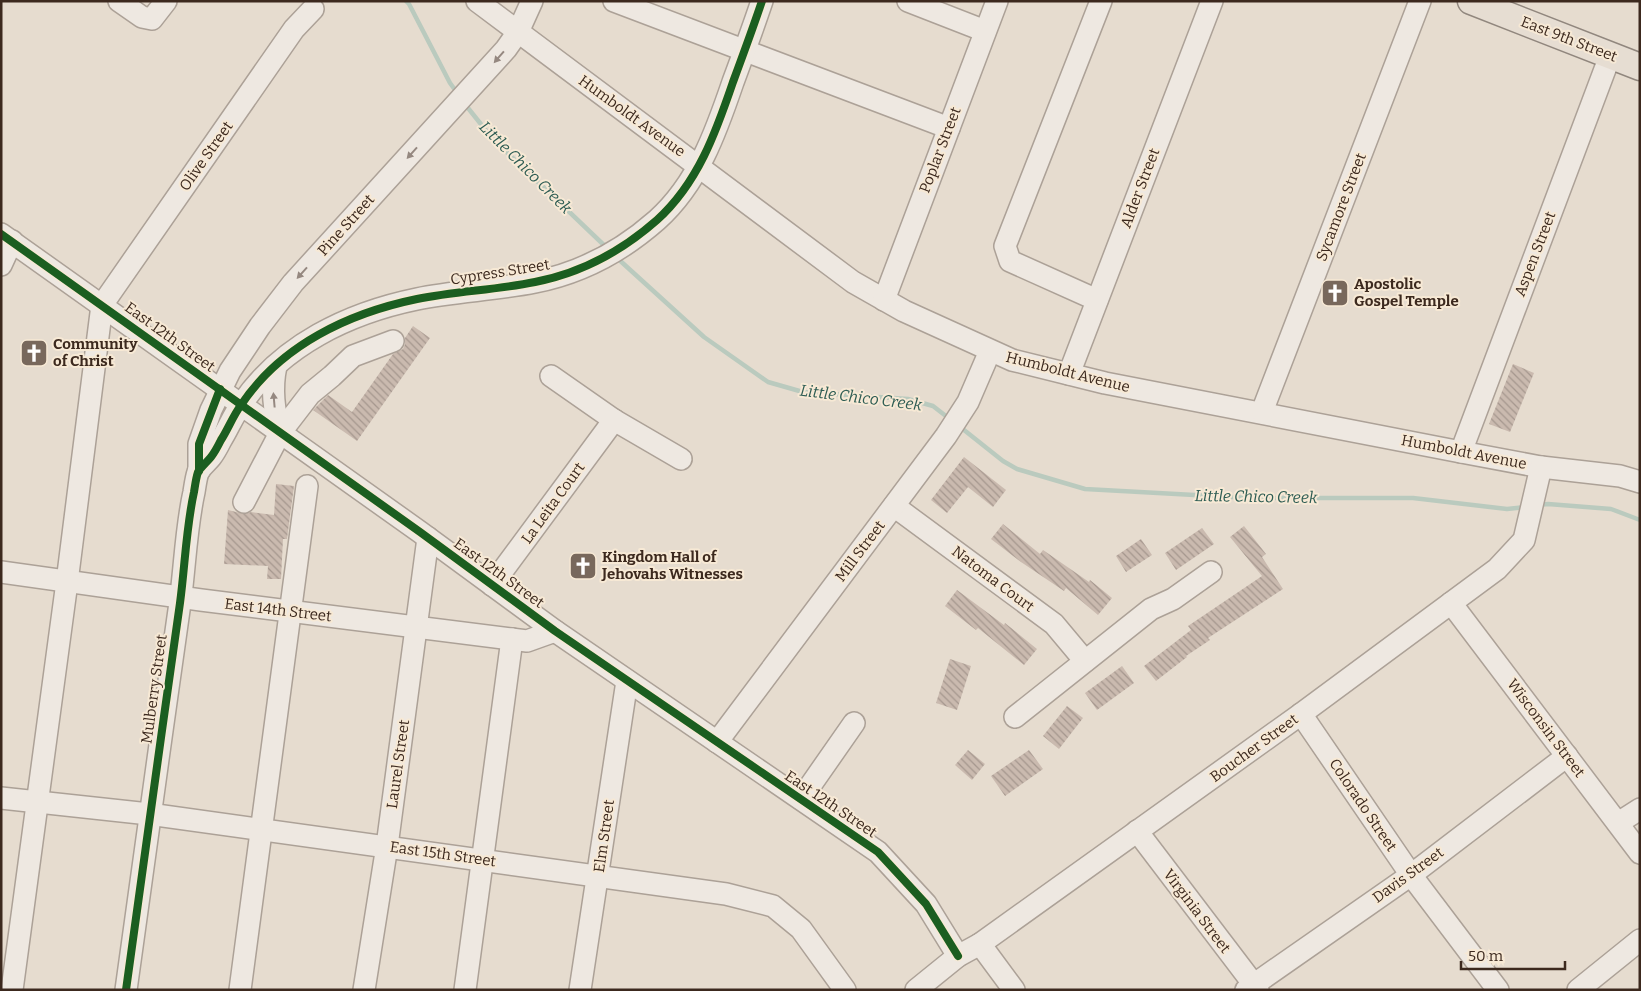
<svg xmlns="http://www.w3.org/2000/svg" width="1641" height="991" viewBox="0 0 1641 991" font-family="Bitter,serif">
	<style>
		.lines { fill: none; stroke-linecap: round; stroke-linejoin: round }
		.stream { stroke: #bacabe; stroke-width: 4.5 }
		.building { fill: url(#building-back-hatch) }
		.minor-casing { stroke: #aca197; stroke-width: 24 }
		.major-casing { stroke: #91877e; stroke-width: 29 }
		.minor { stroke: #eee8e1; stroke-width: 21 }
		.major { stroke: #e6ddd2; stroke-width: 26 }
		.cycleway-casing { stroke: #f7e9d5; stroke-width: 11 }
		.cycleway { stroke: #1b5e20; stroke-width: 8 }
		.oneway { fill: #958880 }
		.labels { text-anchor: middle; stroke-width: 4; stroke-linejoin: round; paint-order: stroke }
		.street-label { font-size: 15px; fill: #3c291e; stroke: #f7e9d5 }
		.poi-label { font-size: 15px; font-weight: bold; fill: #3c291e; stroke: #f7e9d5; text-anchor: start }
		.water-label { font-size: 16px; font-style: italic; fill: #2d5c53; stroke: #f7e9d5 }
	</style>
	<defs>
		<pattern id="building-back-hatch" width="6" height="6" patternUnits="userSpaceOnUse" patternTransform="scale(1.25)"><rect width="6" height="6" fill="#cabaaf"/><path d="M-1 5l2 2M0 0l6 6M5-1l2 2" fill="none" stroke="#a5978e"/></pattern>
	</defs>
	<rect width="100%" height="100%" fill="#e6dccf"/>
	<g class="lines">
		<g class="stream">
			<polyline points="406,1 409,4 450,83 458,94"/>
			<polyline points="464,103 492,138 607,248"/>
			<polyline points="616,257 704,337 768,382 803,392 908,399 933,406 951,420"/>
			<polyline points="959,426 1003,461 1017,469 1085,489 1249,498 1413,498 1507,509 1526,507"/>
			<polyline points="1538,505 1548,504 1611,509 1640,520"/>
		</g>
	</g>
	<g class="building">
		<polygon points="413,326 430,338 357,441 313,410 328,395 352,412 393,354 403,349 405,344 405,338"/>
		<polygon points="1513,364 1534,373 1510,432 1489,424"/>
		<polygon points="964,457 1006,490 993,507 968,487 947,513 931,500"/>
		<polygon points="276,484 294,486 287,539 283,539 281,579 267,579 268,566 224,564 228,510 244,514 251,512 274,515"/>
		<polygon points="1003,524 1040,554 1043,550 1089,582 1090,580 1112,598 1098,615 1066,588 1064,591 1021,562 991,539"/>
		<polygon points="1244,526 1266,554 1262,557 1283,589 1208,638 1210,640 1186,656 1187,657 1156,681 1144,666 1191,630 1188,626 1262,576 1230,537"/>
		<polygon points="1202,528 1214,544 1176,570 1165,553"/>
		<polygon points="1141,539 1152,555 1126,572 1116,556"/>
		<polygon points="957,590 1004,625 1005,623 1037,649 1024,665 978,628 976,630 945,606"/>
		<polygon points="950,659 971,666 957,710 936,703"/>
		<polygon points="1122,666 1134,683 1097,710 1085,693"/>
		<polygon points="1067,706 1083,718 1059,749 1043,736"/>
		<polygon points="968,750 985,764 972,780 955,765"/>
		<polygon points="1029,750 1043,769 1005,796 991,776"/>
	</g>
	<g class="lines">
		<g class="minor-casing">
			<g id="minor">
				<polyline points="119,1 142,17 152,19 166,1"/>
				<polyline points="477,1 853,282 904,311 1012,360 1105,383 1461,452 1541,467 1620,476 1640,482"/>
				<polyline points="614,1 949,128"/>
				<polyline points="908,1 985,31"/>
				<polyline points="1,234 420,532 555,631 878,852 926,904 958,956"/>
				<polyline points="1,265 12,241"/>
				<polyline points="884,300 997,1"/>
				<polyline points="1097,300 1010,261 1005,246 1101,1"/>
				<path d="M276 366C271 389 274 410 280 433"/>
				<polyline points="1069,374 1212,1"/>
				<polyline points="551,376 614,420 681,459"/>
				<polyline points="1263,413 1265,404 1420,1"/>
				<polyline points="1461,452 1610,56"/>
				<polyline points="199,471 199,444 211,410 230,371 260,326 293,283 506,49 518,32 532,1"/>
				<polyline points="244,502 280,433 310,394 332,376 353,356 393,341"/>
				<polyline points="894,506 1054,624 1085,661"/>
				<polyline points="1,572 201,600 527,641 555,631"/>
				<polyline points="492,585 614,420"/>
				<polyline points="1451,603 1640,853"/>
				<polyline points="1301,714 1411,875 1498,990"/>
				<polyline points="1015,717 1151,609 1173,599 1211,572"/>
				<polyline points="717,742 946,436 968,402 990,351"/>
				<polyline points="1,798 149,814 726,894 773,906 801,929 845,990"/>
				<polyline points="801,799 854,723"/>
				<polyline points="1618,823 1640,809"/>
				<polyline points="1137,831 1258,990"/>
				<polyline points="980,944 1014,990"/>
				<polyline points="12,990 67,582 102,305 294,29 313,9"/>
				<path d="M126 990C143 861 162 732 180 603 185 566 186 528 194 492 195 486 196 478 198 472 201 467 207 462 211 457 215 452 218 446 221 440 228 429 233 416 241 405 281 345 349 313 417 299 456 291 496 290 535 282 581 273 623 250 657 220 698 183 716 132 733 82 743 55 753 28 762 1"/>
				<polyline points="240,990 307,486"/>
				<polyline points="364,990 387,846 428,538"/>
				<polyline points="465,990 512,639"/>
				<polyline points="580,990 627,681"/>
				<polyline points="916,990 958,956 980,944 1301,714 1497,569 1524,540 1541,467"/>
				<polyline points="1246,990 1411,875 1567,756"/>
				<polyline points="1578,990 1640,940"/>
			</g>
		</g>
		<g class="major-casing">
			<polyline id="major" points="1471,1 1640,67"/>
		</g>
		<use href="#minor" class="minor"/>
		<use href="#major" class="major"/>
		<g class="cycleway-casing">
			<g id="cycleway">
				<polyline points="1,234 420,532 555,631 878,852 926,904 958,956"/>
				<polyline points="199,471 199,444 220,389"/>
				<path d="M126 990C143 861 162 732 180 603 185 566 186 528 194 492 195 486 196 478 198 472 201 467 207 462 211 457 215 452 218 446 221 440 228 429 233 416 241 405 281 345 349 313 417 299 456 291 496 290 535 282 581 273 623 250 657 220 698 183 716 132 733 82 743 55 753 28 762 1"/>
			</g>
		</g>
		<use href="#cycleway" class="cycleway"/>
	</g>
	<defs><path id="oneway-solid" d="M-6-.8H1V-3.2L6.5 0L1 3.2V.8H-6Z" transform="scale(1.25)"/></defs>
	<g class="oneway">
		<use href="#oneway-solid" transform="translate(499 57) rotate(131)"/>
		<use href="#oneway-solid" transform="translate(412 153) rotate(132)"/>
		<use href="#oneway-solid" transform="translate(302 273) rotate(132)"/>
		<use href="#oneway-solid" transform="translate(274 400) rotate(-95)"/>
	</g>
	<defs>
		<g id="church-square" transform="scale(1.4375)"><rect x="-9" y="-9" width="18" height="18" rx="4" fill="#78685c" stroke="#f7e9d5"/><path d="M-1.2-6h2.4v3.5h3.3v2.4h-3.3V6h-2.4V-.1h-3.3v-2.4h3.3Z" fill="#fff"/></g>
	</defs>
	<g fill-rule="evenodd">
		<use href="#church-square" x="1335" y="293"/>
		<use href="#church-square" x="34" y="353"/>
		<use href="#church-square" x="583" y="566"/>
	</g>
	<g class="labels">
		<g class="street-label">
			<text transform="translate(1569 39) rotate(21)" y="5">East 9th Street</text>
			<text transform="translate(632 116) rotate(36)" y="5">Humboldt Avenue</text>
			<text transform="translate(940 150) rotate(-69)" y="5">Poplar Street</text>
			<text transform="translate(206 156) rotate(-55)" y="5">Olive Street</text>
			<text transform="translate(1140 188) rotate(-69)" y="5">Alder Street</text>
			<text transform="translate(1341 207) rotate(-69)" y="5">Sycamore Street</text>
			<text transform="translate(346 225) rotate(-48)" y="5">Pine Street</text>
			<text transform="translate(1535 254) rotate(-69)" y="5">Aspen Street</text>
			<text transform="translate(500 272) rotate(-9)" y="5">Cypress Street</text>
			<text transform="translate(170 337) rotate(36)" y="5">East 12th Street</text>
			<text transform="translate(1068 372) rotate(14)" y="5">Humboldt Avenue</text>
			<text transform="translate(1464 452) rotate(11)" y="5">Humboldt Avenue</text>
			<text transform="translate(553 503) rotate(-54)" y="5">La Leita Court</text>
			<text transform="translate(860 551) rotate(-53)" y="5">Mill Street</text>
			<text transform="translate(499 573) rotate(36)" y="5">East 12th Street</text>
			<text transform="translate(993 579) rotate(37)" y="5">Natoma Court</text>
			<text transform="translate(278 610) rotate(7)" y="5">East 14th Street</text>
			<text transform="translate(154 689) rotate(-82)" y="5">Mulberry Street</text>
			<text transform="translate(1546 728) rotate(53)" y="5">Wisconsin Street</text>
			<text transform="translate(1254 748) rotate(-36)" y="5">Boucher Street</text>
			<text transform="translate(398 764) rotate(-82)" y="5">Laurel Street</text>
			<text transform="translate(831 804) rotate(34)" y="5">East 12th Street</text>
			<text transform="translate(1363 805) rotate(56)" y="5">Colorado Street</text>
			<text transform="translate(604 836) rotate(-82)" y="5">Elm Street</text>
			<text transform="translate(443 854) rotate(8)" y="5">East 15th Street</text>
			<text transform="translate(1408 875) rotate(-36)" y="5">Davis Street</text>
			<text transform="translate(1197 911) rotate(53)" y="5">Virginia Street</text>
		</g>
		<g class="poi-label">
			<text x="1354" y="289">Apostolic<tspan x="1354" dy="17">Gospel Temple</tspan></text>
			<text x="53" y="349">Community<tspan x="53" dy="17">of Christ</tspan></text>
			<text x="602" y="562">Kingdom Hall of<tspan x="602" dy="17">Jehovahs Witnesses</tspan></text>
		</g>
		<g class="water-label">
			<text transform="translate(526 167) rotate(45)" y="6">Little Chico Creek</text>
			<text transform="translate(861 397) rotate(7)" y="6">Little Chico Creek</text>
			<text transform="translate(1256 496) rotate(1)" y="6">Little Chico Creek</text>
		</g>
	</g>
	<rect width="1641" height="991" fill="none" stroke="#3c291e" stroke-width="5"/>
	<path d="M1461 961v8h104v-8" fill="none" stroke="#3c291e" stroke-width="2.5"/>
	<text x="1468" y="961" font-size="15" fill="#3c291e" stroke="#f7e9d5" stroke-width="4" paint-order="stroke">50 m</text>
</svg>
